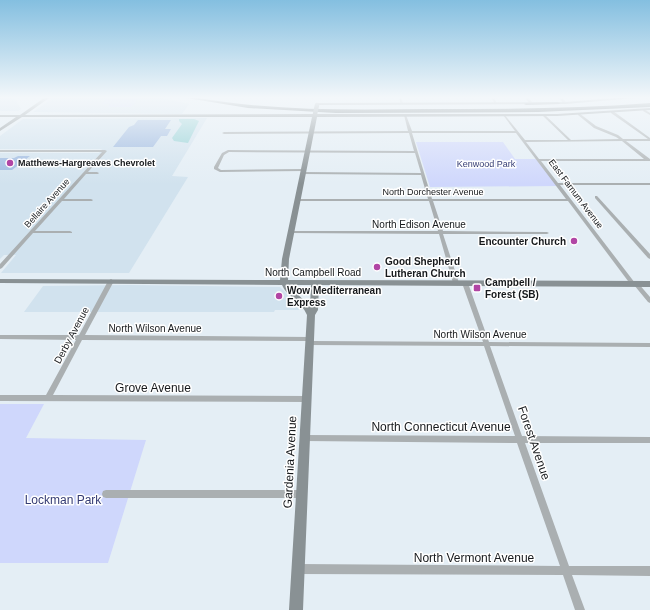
<svg xmlns="http://www.w3.org/2000/svg" width="650" height="610" viewBox="0 0 650 610" font-family="Helvetica,sans-serif">
	<style>
		.built { fill: #d1e2ee }
		.green { fill: #cfd7fc }
		.water { fill: #8fcfd3 }
		.building { fill: #9ab7df }
		.lines { fill: none; stroke-linecap: round; stroke-linejoin: round }
		.street { fill: #aaafb1; fill-rule: evenodd }
		.secondary { fill: #899194; fill-rule: evenodd }
		.highway { fill: #5e696d; fill-rule: evenodd }
		.secondary-bridge { stroke: #899194; stroke-width: 4.5 }
		.poi-dot { fill: #b145a4; stroke: #fff; stroke-width: 1.5 }
		.labels { text-anchor: middle; stroke-width: 3; stroke-linejoin: round; paint-order: stroke }
		.far-poi-label { font-size: 9px; font-weight: bold; fill: #16191c; stroke: #fff; text-anchor: start }
		.far-park-label { font-size: 9px; fill: #353c74; stroke: #fff }
		.far-street-label { font-size: 9px; fill: #16191c; stroke: #fff }
		.street-label { font-size: 10px; fill: #16191c; stroke: #fff }
		.poi-label { font-size: 10px; font-weight: bold; fill: #16191c; stroke: #fff; text-anchor: start }
		.near-street-label { font-size: 12px; fill: #16191c; stroke: #fff }
		.near-park-label { font-size: 12px; fill: #353c74; stroke: #fff }
	</style>
	<rect width="100%" height="100%" fill="#e4eef5"/>
	<g class="built">
		<polygon points="0,98 15,99 21,109 18,111 0,111"/>
		<polygon points="53,98 162,98 189,104 182,114 33,112"/>
		<polygon points="207,118 172,176 188,177 129,273 1,273 16,255 4,255 0,259 0,153 99,153 102,149 0,149 0,136 23,119"/>
		<polygon points="129,285 280,287 303,310 275,310 274,312 24,312 43,286"/>
	</g>
	<g class="green">
		<polygon points="107,98 139,98 131,107 108,107 111,103 102,104"/>
		<polygon points="416,142 503,142 515,159 536,159 557,186 430,187"/>
		<polygon points="0,404 44,404 26,438 146,440 108,563 0,563"/>
	</g>
	<polygon class="water" points="179,119 194,119 199,121 188,143 174,141 172,138 182,124 179,121"/>
	<g class="building">
		<polygon points="138,120 171,120 165,129 171,129 167,136 161,136 153,147 113,147 129,127 134,125"/>
		<polygon points="18,156 30,156 12,170 0,170 0,158 14,158"/>
	</g>
	<g class="lines">
		<g class="street">
			<polygon points="399,98 401,98 403,104 401,104"/>
			<polygon points="491,98 494,98 497,104 495,104"/>
			<polygon points="525,98 528,98 532,102 532,104 530,104"/>
			<polygon points="559,98 562,98 566,102 566,104 564,104"/>
			<polygon points="644,109 650,113 650,115 643,111"/>
			<path d="M611 111H613L650 138V141H626L650 159V161H541L558 183H650V185H560L635 283H638L650 297V303L648 302 634 285H631L568 201H433L443 231 547 232 549 233 547 234H443L459 283 456 285 453 283 439 234 291 233 289 232 291 231H438L429 201H297L295 200 297 199H428L421 175 303 174 301 173 303 172 421 173 415 153 229 152 224 155 218 168 221 170 303 169 305 170 303 171 220 172 214 169V167L222 153 228 150 414 151 409 133 224 134 222 133 224 132 408 131 404 115 405 114 406 115 412 131H515L503 115 504 114 525 140H568L543 116V114H544L571 140 619 139 616 137 594 128 578 115V113H579L596 126 618 135 623 139H648L611 113ZM412 133H516L566 199H432ZM622 141 644 159H539L526 142Z"/>
			<polygon points="0,150 105,150 107,151 88,172 97,172 99,173 98,174 86,174 64,199 91,199 93,200 92,201 62,201 35,231 70,231 72,232 72,233 33,233 2,268 0,269 0,264 102,152 0,152"/>
			<polygon points="595,196 597,196 650,254 650,259 648,258 595,198"/>
			<polygon points="111,279 114,281 85,335 310,337 312,337 313,339 312,341 483,342 462,283 465,281 468,283 489,342 650,343 650,347 490,346 522,436 650,437 650,443 525,443 569,566 650,566 650,576 572,575 585,610 575,610 563,575 298,574 295,572 293,569 295,566 298,564 560,566 517,443 305,441 302,440 301,438 302,436 305,435 515,436 484,346 309,345 307,345 306,343 307,341 82,340 53,395 307,396 309,397 310,399 309,401 307,402 0,401 0,395 46,395 76,340 0,339 0,335 79,335 108,281"/>
			<polygon points="106,490 302,490 305,491 306,494 305,497 302,498 106,498 103,497 102,494 103,491"/>
		</g>
		<g class="secondary">
			<path d="M44 98H49L25 115 313 114 315 113 317 114H557L650 108V110L557 116 317 117 289 259 288 280 650 281V287L319 285 318 310 315 315 303 610H289L307 315C302 302 287 297 282 285L0 283V279L280 280 282 259 312 117H22L0 131V128L16 117H0V115H20ZM289 285H311L310 306 292 289Z"/>
			<polygon points="614,98 635,98 565,104 317,105 315,104 317,103 565,102"/>
		</g>
		<g class="highway">
			<path d="M187 98H198C274 111 349 110 425 109 500 109 575 109 650 103V107L538 112 336 113 248 108Z"/>
			<polygon points="558,102 560,104 526,105 524,104 526,103"/>
		</g>
		<polyline class="secondary-bridge" points="315,114 317,105"/>
	</g>
	<linearGradient id="sky" x2="0" y2="1"><stop stop-color="#84bfe0"/><stop offset="0.53" stop-color="#f3f7fa"/><stop offset="1" stop-color="#f3f7fa" stop-opacity="0"/></linearGradient>
	<rect width="650" height="184" fill="url(#sky)"/>
	<g class="poi-dot">
		<circle cx="10" cy="163" r="4"/>
		<circle cx="574" cy="241" r="4"/>
		<circle cx="377" cy="267" r="4"/>
		<rect x="473" y="284" width="8" height="8" rx="2"/>
		<circle cx="279" cy="296" r="4"/>
	</g>
	<g class="labels">
		<g class="far-poi-label">
			<text x="18" y="166">Matthews-Hargreaves Chevrolet</text>
		</g>
		<g class="far-park-label">
			<text x="486" y="167">Kenwood Park</text>
		</g>
		<g class="far-street-label">
			<text x="433" y="195">North Dorchester Avenue</text>
			<text transform="translate(576 194) rotate(53)" y="3">East Farnum Avenue</text>
			<text transform="translate(47 203) rotate(-48)" y="3">Bellaire Avenue</text>
		</g>
		<g class="street-label">
			<text x="419" y="228">North Edison Avenue</text>
			<text x="313" y="276">North Campbell Road</text>
			<text x="155" y="332">North Wilson Avenue</text>
			<text x="480" y="338">North Wilson Avenue</text>
			<text transform="translate(71 335) rotate(-62)" y="4">Derby Avenue</text>
		</g>
		<g class="poi-label">
			<text x="566" y="245" text-anchor="end">Encounter Church</text>
			<text x="385" y="265">Good Shepherd<tspan x="385" dy="12">Lutheran Church</tspan></text>
			<text x="485" y="286">Campbell /<tspan x="485" dy="12">Forest (SB)</tspan></text>
			<text x="287" y="294">Wow Mediterranean<tspan x="287" dy="12">Express</tspan></text>
		</g>
		<g class="near-street-label">
			<text x="153" y="392">Grove Avenue</text>
			<text x="441" y="431">North Connecticut Avenue</text>
			<text transform="translate(534 443) rotate(71)" y="4">Forest Avenue</text>
			<text transform="translate(290 462) rotate(-87)" y="4">Gardenia Avenue</text>
			<text x="474" y="562">North Vermont Avenue</text>
		</g>
		<g class="near-park-label">
			<text x="63" y="504">Lockman Park</text>
		</g>
	</g>
</svg>
